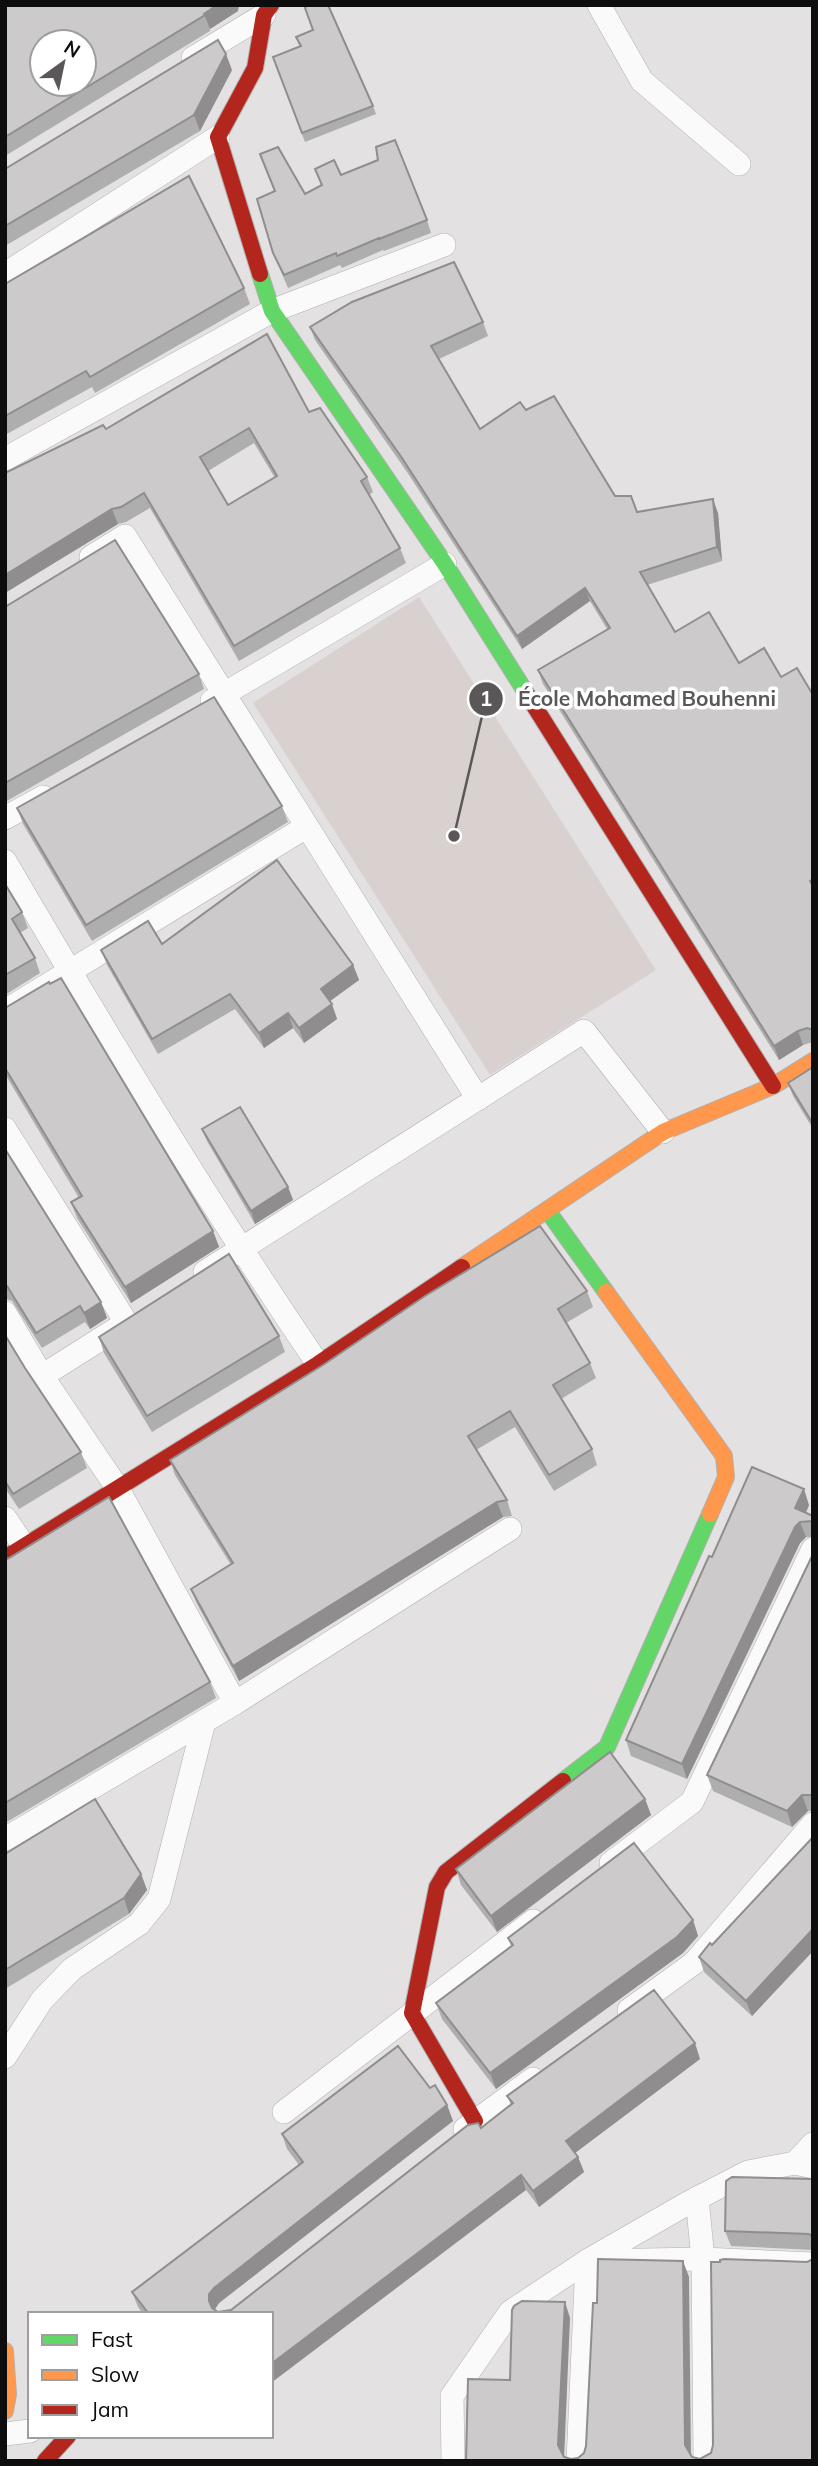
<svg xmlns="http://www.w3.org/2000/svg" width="818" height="2466" viewBox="0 0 818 2466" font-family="Mulish,sans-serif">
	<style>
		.built { fill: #d9d1d0 }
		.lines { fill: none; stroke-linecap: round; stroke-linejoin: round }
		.street-casing { stroke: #b2b0b0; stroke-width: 24 }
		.fast-casing { stroke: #b2b0b0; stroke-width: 18 }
		.slow-casing { stroke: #b2b0b0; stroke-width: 18 }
		.jam-casing { stroke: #b2b0b0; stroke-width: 18 }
		.street { stroke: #fbfafa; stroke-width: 23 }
		.fast { stroke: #63d668; stroke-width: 16 }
		.slow { stroke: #ff974d; stroke-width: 16 }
		.jam { stroke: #b3261e; stroke-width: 16 }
		.wall { fill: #afaeae; fill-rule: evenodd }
		.shaded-wall { fill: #8f8d8d }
		.building { fill: #cccaca; stroke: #8f8d8d; stroke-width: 2; fill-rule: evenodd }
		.leader { fill: none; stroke: #595757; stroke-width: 2.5 }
		.callout-dot { fill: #595757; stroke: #fff; stroke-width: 2.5 }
		.mark-label { font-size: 21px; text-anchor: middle; font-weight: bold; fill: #fff }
		.callout-label { font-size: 21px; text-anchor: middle; font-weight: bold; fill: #595757; stroke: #fff; stroke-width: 7; stroke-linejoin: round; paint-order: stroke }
	</style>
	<rect width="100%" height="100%" fill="#e3e1e1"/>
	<polygon class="built" points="419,597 656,970 490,1075 253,703"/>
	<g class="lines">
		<g class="street-casing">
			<g id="street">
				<polyline points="599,5 642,81 739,164"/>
				<polyline points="193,58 264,15"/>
				<polyline points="5,274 218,137"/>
				<polyline points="5,459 272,311 444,245"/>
				<polyline points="91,557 125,536 478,1099"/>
				<polyline points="212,701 445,564"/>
				<polyline points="5,818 43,797"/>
				<path d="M5 861C105 1032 207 1201 318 1364"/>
				<polyline points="5,1011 306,827"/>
				<polyline points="5,1129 126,1322"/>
				<polyline points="205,1272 584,1031 663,1132"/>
				<polyline points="5,1313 42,1376 118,1489 235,1703"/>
				<polyline points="42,1376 126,1323"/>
				<polyline points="5,1518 24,1546"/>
				<polyline points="5,1839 235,1703 510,1529"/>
				<polyline points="611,1863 692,1802 813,1549"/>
				<polyline points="629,2010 694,1963 813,1824"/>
				<polyline points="5,2057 42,2000 72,1969 139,1924 159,1899 204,1722"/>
				<polyline points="284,2112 533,1921"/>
				<polyline points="465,2129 533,2079"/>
				<polyline points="795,2163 813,2144"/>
				<polyline points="697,2198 703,2259 705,2461"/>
				<polyline points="5,2434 30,2431"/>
				<polyline points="453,2461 452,2396 510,2312 587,2261 703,2259 813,2264"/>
				<polyline points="578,2461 587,2261 688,2203 748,2172 795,2163 813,2167"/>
			</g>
		</g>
		<g class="fast-casing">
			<g id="fast">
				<polyline points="260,274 272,311 445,564 528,696"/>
				<polyline points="547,1210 606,1292"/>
				<polyline points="563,1781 607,1747 710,1514"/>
			</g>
		</g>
		<g class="slow-casing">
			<g id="slow">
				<polyline points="462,1267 663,1132 773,1086 813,1061"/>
				<polyline points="606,1292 724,1456 726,1477 710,1514"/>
				<polyline points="5,2351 8,2394 5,2411"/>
			</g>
		</g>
		<g class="jam-casing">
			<g id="jam">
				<polyline points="260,274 218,137 255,68 264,15 271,5"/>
				<polyline points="528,696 773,1086"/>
				<polyline points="5,1558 318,1364 462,1267"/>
				<polyline points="475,2121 412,2013 437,1887 446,1872 563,1781"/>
				<polyline points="45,2461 68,2436"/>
			</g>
		</g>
		<use href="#street" class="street"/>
		<use href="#fast" class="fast"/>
		<use href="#slow" class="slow"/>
		<use href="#jam" class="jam"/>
	</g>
	<g class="wall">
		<polygon points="5,5 239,5 238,11 210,29 210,31 5,156"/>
		<polygon points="313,30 373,106 376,114 305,142 273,57 300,47 296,37"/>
		<polygon points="232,70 200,131 5,246 5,169"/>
		<polygon points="341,175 427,220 431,233 384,251 383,250 342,268 340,265 288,288 273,253 305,194"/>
		<polygon points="5,284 244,288 250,304 95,393 92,387 5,435"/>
		<polygon points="483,322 488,336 439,359 480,429 526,410 615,496 637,512 718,513 722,561 647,585 675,632 739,663 781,677 813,695 813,1042 803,1045 779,1060 543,684 538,670 607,629 590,601 522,649 407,472 315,340 310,327"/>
		<path d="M309 412 367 477 373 492 369 495 400 548 406 563 239 661 150 508 126 522 118 524 5 593 106 429ZM254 443 275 478 228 505 208 471Z"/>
		<polygon points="5,607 199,674 204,689 5,802"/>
		<polygon points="282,806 288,822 92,941 23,824 17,808"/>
		<polygon points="5,884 22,912 28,928 20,933 35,958 40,973 5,995"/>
		<polygon points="162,944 353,965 359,980 330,1001 337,1019 304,1043 293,1028 264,1048 235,1009 158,1054 107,965 101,950"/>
		<polygon points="5,1008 213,1231 219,1247 131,1303 77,1218 71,1202 79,1198 5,1074"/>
		<polygon points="813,1067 813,1129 793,1096 788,1083"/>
		<polygon points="202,1129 288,1187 293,1200 255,1224 207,1141"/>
		<polygon points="5,1149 101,1302 107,1318 90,1329 85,1322 42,1348 12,1301 6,1299"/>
		<polygon points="587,1291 593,1307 566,1323 590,1363 596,1378 561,1399 592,1449 597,1465 554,1491 515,1427 476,1450 507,1500 512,1516 503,1517 239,1681 197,1604 191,1589 231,1565 175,1475 170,1460"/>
		<polygon points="5,1335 25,1368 81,1452 87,1468 19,1509 5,1488"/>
		<polygon points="279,1336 285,1352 152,1432 104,1353 99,1337"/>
		<polygon points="809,1505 806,1513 813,1516 813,1537 806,1537 800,1543 687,1779 631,1756 626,1740 712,1557"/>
		<polygon points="813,1554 813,1811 808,1811 792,1827 713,1791 707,1775"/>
		<polygon points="5,1560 210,1682 216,1698 5,1823"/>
		<polygon points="645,1799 651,1815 497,1932 461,1885 456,1869"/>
		<polygon points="813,1837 813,1951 752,2016 704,1972 699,1957 712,1945"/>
		<polygon points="5,1854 141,1874 147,1890 129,1914 5,1989"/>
		<polygon points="693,1920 698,1936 683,1953 496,2089 442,2019 436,2003 511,1946 508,1938"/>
		<polygon points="700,2059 575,2153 578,2157 584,2172 539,2207 526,2190 271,2314 143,2314 138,2307 132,2292 299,2165 287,2149 282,2134 430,2088 447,2105 453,2121 219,2303 215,2309 218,2312 231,2310 481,2128 511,2105 507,2096"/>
		<polygon points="813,2179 813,2250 731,2246 725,2231"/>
	</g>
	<g class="shaded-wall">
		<polygon points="217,5 239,5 238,11 210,29 204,14"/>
		<polygon points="226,54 232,70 200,131 194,115"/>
		<polygon points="713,499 718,513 722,561 717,547"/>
		<polygon points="112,509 118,524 5,593 5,575"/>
		<polygon points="585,588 590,601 522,649 517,636"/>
		<polygon points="353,965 359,980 326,1004 321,989"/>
		<polygon points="332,1004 337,1019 304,1043 299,1028"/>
		<polygon points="288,1013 293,1028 264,1048 259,1033"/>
		<polygon points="798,1031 803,1045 779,1060 774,1046"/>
		<polygon points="288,1187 293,1200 255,1224 251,1211"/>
		<polygon points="213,1231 219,1247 131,1303 125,1287"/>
		<polygon points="101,1302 107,1318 90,1329 84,1313"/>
		<polygon points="804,1489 809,1505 802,1521 795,1508"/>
		<polygon points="497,1502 503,1517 239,1681 233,1666"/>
		<polygon points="800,1522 806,1537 800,1543 687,1779 682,1764 795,1527"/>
		<polygon points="802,1795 808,1811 792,1827 787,1811"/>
		<polygon points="645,1799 651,1815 497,1932 491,1916"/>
		<polygon points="141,1874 147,1890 129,1914 124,1898"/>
		<polygon points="693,1920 698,1936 683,1953 496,2089 490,2073"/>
		<polygon points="813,1929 813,1951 752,2016 746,2001"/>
		<polygon points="695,2043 700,2059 571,2156 566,2141"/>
		<polygon points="447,2105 453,2121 219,2303 215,2309 215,2314 209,2301 209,2294 214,2288"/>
		<polygon points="578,2157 584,2172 539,2207 533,2191"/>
		<polygon points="521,2175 526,2190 271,2383 271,2364"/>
		<polygon points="683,2261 689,2277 691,2461 685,2445"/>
		<polygon points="565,2302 570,2318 564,2460 558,2445"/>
	</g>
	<g class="building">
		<path d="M5 5H217L204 14 205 15 5 137ZM42 42H84V84H42Z"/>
		<polygon points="307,5 328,5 373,106 302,133 273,57 301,46 296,37 313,30 305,8"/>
		<polygon points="218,40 226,54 194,115 5,226 5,169"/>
		<polygon points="395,140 427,220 379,239 379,238 337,256 336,253 284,275 273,253 257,199 275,191 260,154 278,147 305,194 322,185 315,169 334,160 341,175 378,160 376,147"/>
		<polygon points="189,176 244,288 90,377 86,371 5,416 5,284"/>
		<polygon points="454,262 483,322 431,346 480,429 520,402 526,410 554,396 615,496 631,496 637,512 713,499 717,547 640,572 675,632 709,612 739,663 764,648 781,677 797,668 813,695 813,879 810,881 813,886 813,1030 807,1028 798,1031 774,1046 538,670 610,628 585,588 517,636 402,458 310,327 352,302"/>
		<path d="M267 334 309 412 320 408 367 477 361 481 400 548 234 646 144 493 121 507 112 509 5 575V473L103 425 106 429ZM249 428 277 476 228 505 200 457Z"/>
		<polygon points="115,540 199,674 5,783 5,607"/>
		<polygon points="214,697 282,806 86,925 17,808"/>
		<polygon points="277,860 353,965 321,989 332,1004 299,1028 288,1013 259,1033 230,994 152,1039 101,950 148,921 162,944"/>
		<polygon points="5,884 22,912 12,919 35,958 5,975"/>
		<polygon points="61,978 213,1231 125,1287 71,1202 82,1196 5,1068 5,1008 49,982 50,984"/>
		<polygon points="813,1067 813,1124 788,1083"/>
		<polygon points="240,1107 288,1187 251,1211 202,1129"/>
		<polygon points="5,1149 101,1302 84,1313 80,1306 36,1333 7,1286 5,1285"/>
		<polygon points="540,1226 587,1291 558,1309 590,1363 553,1385 592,1449 549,1475 510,1411 468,1436 507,1500 497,1502 233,1666 191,1589 233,1563 170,1460 323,1365 425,1296"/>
		<polygon points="229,1254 279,1336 147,1416 99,1337"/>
		<polygon points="5,1335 25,1368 81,1452 13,1494 5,1481"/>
		<polygon points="752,1467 804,1489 795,1508 813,1516 813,1521 800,1522 795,1527 682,1764 626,1740 709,1556 712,1557"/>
		<polygon points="109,1497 210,1682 5,1803 5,1560 9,1558"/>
		<polygon points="813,1554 813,1796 811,1795 802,1795 787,1811 707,1775"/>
		<polygon points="610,1752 645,1799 491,1916 456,1869"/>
		<polygon points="95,1799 141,1874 124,1898 5,1970 5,1854"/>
		<polygon points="813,1837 813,1929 746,2001 699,1957 710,1943 712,1945"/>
		<polygon points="634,1843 693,1920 677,1937 490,2073 436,2003 513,1945 508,1938"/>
		<polygon points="654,1990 695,2043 566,2141 578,2157 533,2191 521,2175 271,2364 271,2314 149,2314 132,2292 303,2162 282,2134 398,2046 430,2088 435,2085 447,2105 214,2288 209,2294 209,2301 212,2308 218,2312 231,2310 468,2125 478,2123 481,2128 513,2103 507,2096"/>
		<polygon points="732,2177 813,2179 813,2237 809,2234 725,2231 726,2181"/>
		<polygon points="598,2259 683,2261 685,2445 692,2457 700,2459 711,2453 713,2445 711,2262 720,2262 720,2260 724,2259 807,2262 813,2259 813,2461 466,2461 468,2379 510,2380 512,2310 514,2306 522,2301 565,2302 558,2445 564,2457 571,2459 578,2458 584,2453 586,2446 593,2303 597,2303"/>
	</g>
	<path class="leader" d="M454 836L486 699"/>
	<g class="callout-dot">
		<circle cx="454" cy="836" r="7"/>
		<circle cx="486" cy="699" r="18"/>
	</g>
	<g class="mark-label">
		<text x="486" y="706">1</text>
	</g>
	<g class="callout-label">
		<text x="647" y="706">École Mohamed Bouhenni</text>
	</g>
	<rect width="818" height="2466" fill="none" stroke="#0e0d0d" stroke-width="14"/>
	<rect x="28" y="2312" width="245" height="126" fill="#ffffff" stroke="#9f9e9e" stroke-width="2"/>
	<rect x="42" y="2335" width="35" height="10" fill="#63d668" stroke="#9f9e9e" stroke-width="2"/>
	<text x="91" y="2347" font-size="21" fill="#0e0d0d">Fast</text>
	<rect x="42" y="2370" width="35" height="10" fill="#ff974d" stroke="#9f9e9e" stroke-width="2"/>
	<text x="91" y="2382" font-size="21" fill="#0e0d0d">Slow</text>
	<rect x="42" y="2405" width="35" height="10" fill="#b3261e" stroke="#9f9e9e" stroke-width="2"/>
	<text x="91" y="2417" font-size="21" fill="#0e0d0d">Jam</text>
	<g transform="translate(63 63) rotate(33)"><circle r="33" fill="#ffffff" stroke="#9f9e9e" stroke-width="2"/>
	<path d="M0-5L12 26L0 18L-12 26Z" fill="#595757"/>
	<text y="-10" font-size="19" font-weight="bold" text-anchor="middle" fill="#0e0d0d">N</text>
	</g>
</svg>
